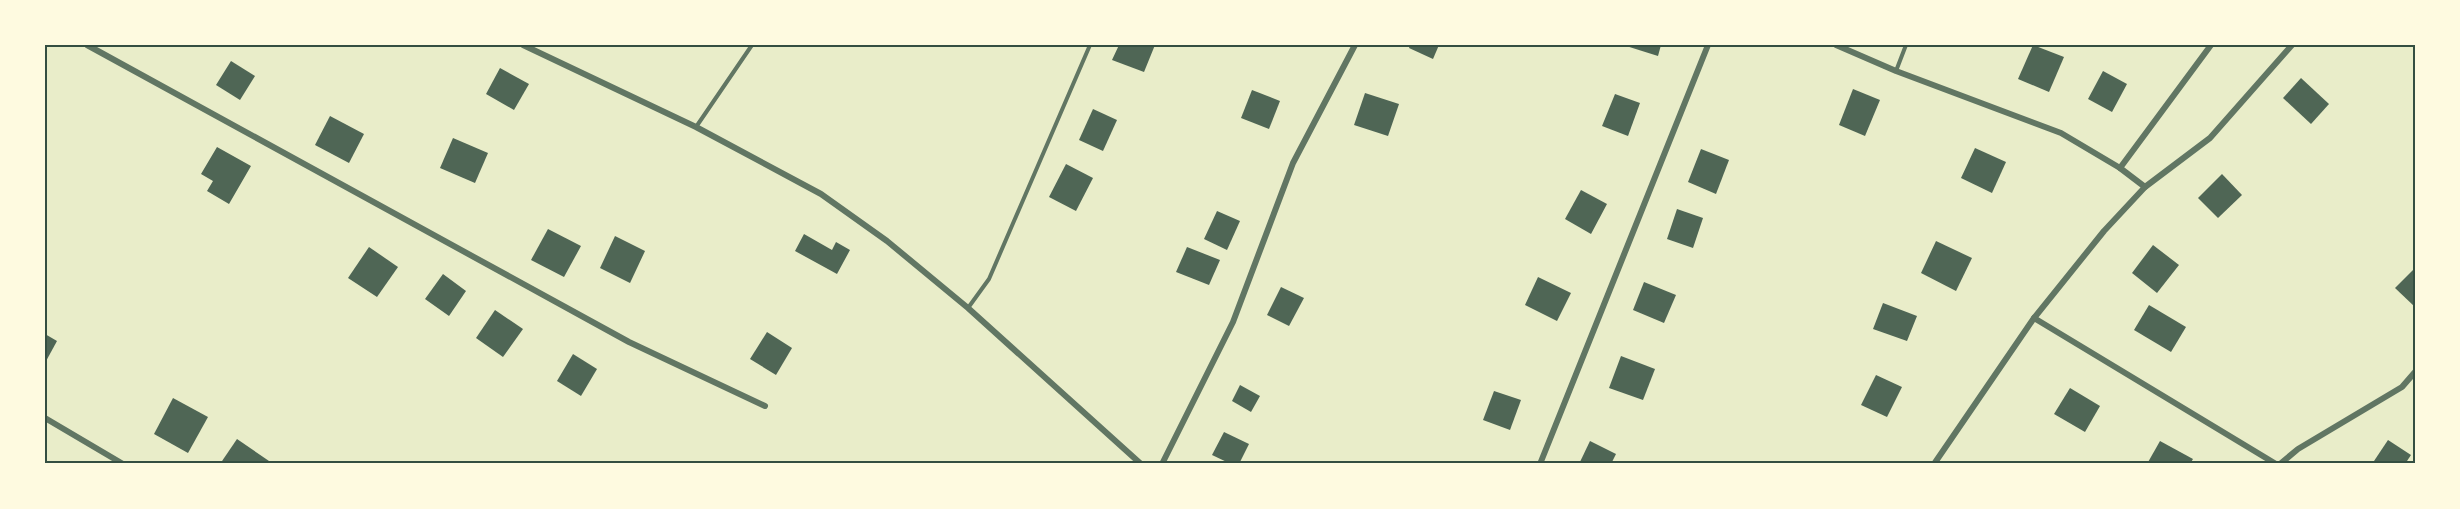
<svg xmlns="http://www.w3.org/2000/svg" width="2460" height="509" viewBox="0 0 2460 509" font-family="'Alegreya Sans',sans-serif">
	<style>
		.building { fill: #4f6655 }
		.lines { fill: none; stroke-linecap: round; stroke-linejoin: round }
		.service { stroke: #617663; stroke-width: 4 }
		.minor { stroke: #617663; stroke-width: 6 }
		.neatline { fill: none; stroke: #344e41; stroke-width: 2 }
	</style>
	<rect width="100%" height="100%" fill="#e9edc9"/>
	<g class="building">
		<polygon points="1119,45 1155,45 1144,72 1112,60"/>
		<polygon points="1410,45 1439,45 1433,59 1409,48"/>
		<polygon points="1623,45 1661,45 1658,56"/>
		<polygon points="2033,45 2064,57 2049,92 2018,79"/>
		<polygon points="231,61 255,76 240,100 216,85"/>
		<polygon points="500,68 529,84 514,110 486,94"/>
		<polygon points="2103,71 2127,84 2112,112 2088,99"/>
		<polygon points="2301,78 2329,104 2311,124 2283,98"/>
		<polygon points="1853,89 1880,100 1865,136 1839,125"/>
		<polygon points="1252,90 1280,101 1269,129 1241,118"/>
		<polygon points="1365,93 1399,104 1388,136 1354,125"/>
		<polygon points="1615,94 1640,103 1628,136 1602,126"/>
		<polygon points="1093,109 1117,120 1103,151 1079,140"/>
		<polygon points="330,116 364,134 349,163 315,145"/>
		<polygon points="453,138 488,153 475,183 440,168"/>
		<polygon points="217,147 251,166 229,204 207,191 213,181 201,174"/>
		<polygon points="1975,148 2006,162 1992,193 1961,178"/>
		<polygon points="1701,149 1729,160 1716,194 1688,182"/>
		<polygon points="1066,164 1093,178 1076,211 1049,197"/>
		<polygon points="2222,174 2242,195 2218,218 2198,198"/>
		<polygon points="1581,190 1607,204 1591,234 1565,219"/>
		<polygon points="1677,209 1703,218 1693,248 1667,239"/>
		<polygon points="1217,211 1240,221 1227,250 1204,239"/>
		<polygon points="548,229 581,246 564,277 531,260"/>
		<polygon points="804,234 832,250 836,242 850,250 837,274 795,251"/>
		<polygon points="615,236 645,251 630,283 600,268"/>
		<polygon points="1936,241 1972,258 1956,291 1921,273"/>
		<polygon points="2153,245 2179,265 2157,293 2132,273"/>
		<polygon points="369,247 398,267 377,297 348,278"/>
		<polygon points="1187,247 1220,260 1209,285 1176,272"/>
		<polygon points="2415,268 2415,307 2395,288"/>
		<polygon points="443,274 466,291 449,316 425,299"/>
		<polygon points="1538,277 1571,293 1557,321 1525,305"/>
		<polygon points="1644,282 1676,295 1664,323 1633,310"/>
		<polygon points="1281,287 1304,298 1289,326 1267,315"/>
		<polygon points="1883,303 1917,316 1907,341 1873,329"/>
		<polygon points="2149,305 2186,327 2171,352 2134,330"/>
		<polygon points="495,310 523,329 503,357 476,338"/>
		<polygon points="767,332 792,348 776,375 750,359"/>
		<polygon points="45,334 57,341 45,363"/>
		<polygon points="573,354 597,369 581,396 557,381"/>
		<polygon points="1621,356 1655,369 1643,400 1609,388"/>
		<polygon points="1876,375 1902,387 1887,417 1861,405"/>
		<polygon points="1240,385 1260,396 1251,412 1232,401"/>
		<polygon points="2070,388 2100,406 2085,432 2054,414"/>
		<polygon points="1494,391 1521,400 1510,430 1483,420"/>
		<polygon points="173,398 208,417 188,453 154,434"/>
		<polygon points="1224,432 1249,444 1239,464 1231,464 1212,455"/>
		<polygon points="237,439 269,461 266,464 220,464"/>
		<polygon points="2388,440 2411,455 2405,464 2372,464"/>
		<polygon points="1590,441 1616,454 1611,464 1579,464"/>
		<polygon points="2160,441 2193,459 2190,464 2147,464"/>
	</g>
	<g class="lines">
		<g class="service">
			<polyline points="1896,71 1906,45"/>
			<polyline points="696,127 752,45"/>
			<polyline points="968,308 989,279 1090,45"/>
		</g>
		<g class="minor">
			<polyline points="87,45 629,342 765,406"/>
			<polyline points="523,45 696,127 821,194 887,241 968,308 1141,464"/>
			<polyline points="1836,45 1896,71 2061,133 2120,168 2145,187"/>
			<polyline points="2120,168 2211,45"/>
			<polyline points="2034,318 2276,464"/>
			<polyline points="45,418 123,464"/>
			<polyline points="1162,464 1233,322 1293,163 1355,45"/>
			<polyline points="1540,464 1708,45"/>
			<polyline points="1934,464 2034,318 2104,231 2145,187 2210,138 2292,45"/>
			<polyline points="2280,464 2298,449 2402,387 2415,372"/>
		</g>
	</g>
	<rect width="2460" height="509" fill="none" stroke="#fefae0" stroke-width="93"/>
	<rect x="46" y="46" width="2368" height="416" class="neatline"/>
</svg>
